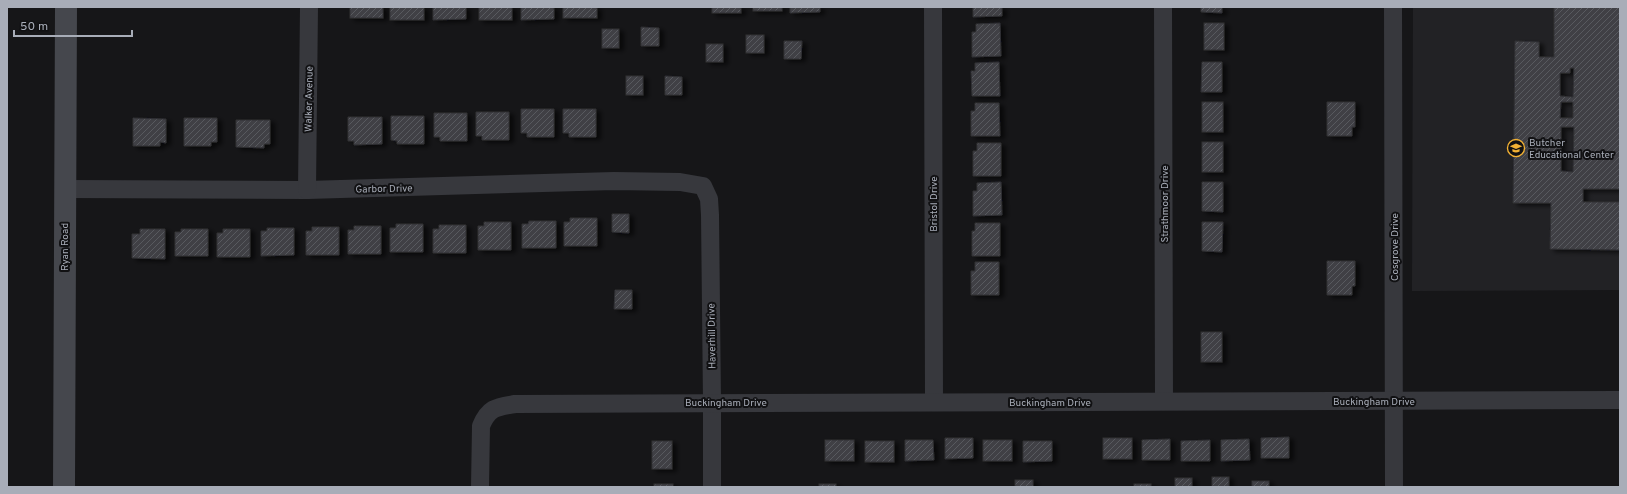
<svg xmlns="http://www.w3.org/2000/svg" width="1627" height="494" viewBox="0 0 1627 494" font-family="Overpass,sans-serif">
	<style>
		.built { fill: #222225 }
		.building { fill: url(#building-hatch); stroke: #303034; fill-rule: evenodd; filter: url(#shadow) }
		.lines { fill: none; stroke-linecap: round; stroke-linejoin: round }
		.street { stroke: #37383d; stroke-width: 18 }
		.secondary { stroke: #45474d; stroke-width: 22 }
		.labels { text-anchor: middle; stroke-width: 4; stroke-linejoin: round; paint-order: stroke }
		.street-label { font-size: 10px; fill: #a8adb8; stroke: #111113 }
		.poi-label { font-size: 10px; fill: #a8adb8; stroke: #111113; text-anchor: start }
	</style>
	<defs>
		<pattern id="building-hatch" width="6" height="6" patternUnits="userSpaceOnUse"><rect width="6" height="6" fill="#404145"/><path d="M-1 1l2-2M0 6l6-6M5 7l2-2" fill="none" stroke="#595a5e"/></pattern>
		<filter id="shadow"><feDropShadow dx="4.5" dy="2.5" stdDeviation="2" flood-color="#0009"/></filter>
	</defs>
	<rect width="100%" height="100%" fill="#161618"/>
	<polygon class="built" points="1413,7 1620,7 1620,290 1412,291"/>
	<g class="building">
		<rect x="350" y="7" width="33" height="11"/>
		<rect x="390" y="7" width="34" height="13"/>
		<polygon points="433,7 466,7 466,19 433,20"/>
		<rect x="479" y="7" width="33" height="13"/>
		<polygon points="521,7 554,7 554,19 521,20"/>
		<rect x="563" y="7" width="34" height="11"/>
		<rect x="712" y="7" width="29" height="6"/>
		<rect x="753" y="7" width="29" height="4"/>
		<polygon points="790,7 820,7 820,12 790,13"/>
		<polygon points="973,7 1002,7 1002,16 973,17"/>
		<polygon points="1201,7 1222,7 1222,13 1201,12"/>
		<path d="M1554 7H1620V189H1583V202H1620V250L1550 249 1551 203H1513L1515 41 1539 42V57H1554ZM1570 68H1574L1573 97 1560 96V73H1570ZM1561 102H1573V118H1560ZM1561 127H1574L1573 172 1561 171Z"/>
		<polygon points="1000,23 1001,56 972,57 972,32 976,32 976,24"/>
		<rect x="1204" y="23" width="20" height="27"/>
		<polygon points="641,27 659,28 659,46 641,46"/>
		<rect x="602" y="29" width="17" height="19"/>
		<rect x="746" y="35" width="18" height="18"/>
		<polygon points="784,41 802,41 801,59 784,59"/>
		<rect x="706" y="44" width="17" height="18"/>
		<polygon points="999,62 1000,96 972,96 971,71 975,71 975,63"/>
		<polygon points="1202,62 1222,62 1222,92 1201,92"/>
		<rect x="626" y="76" width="17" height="19"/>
		<polygon points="665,76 682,77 682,95 665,95"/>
		<rect x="1202" y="102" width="21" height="30"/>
		<polygon points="1327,102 1355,102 1355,127 1352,127 1352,136 1327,136"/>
		<polygon points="975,103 999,103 1000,136 971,136 971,111 975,111"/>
		<polygon points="521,109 554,109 554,137 527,137 527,133 521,133"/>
		<polygon points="563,109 596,109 596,137 569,137 569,133 563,133"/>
		<polygon points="476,112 509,112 509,140 482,140 482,136 476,136"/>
		<polygon points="434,113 467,113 467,141 440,141 440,137 434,137"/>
		<polygon points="391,116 424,116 424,144 397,144 397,141 391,140"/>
		<polygon points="348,117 382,117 382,144 354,145 354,141 348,141"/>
		<polygon points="133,118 166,119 166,143 160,142 160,146 133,146"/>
		<polygon points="184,118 217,118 217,142 211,142 211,146 184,146"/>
		<polygon points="236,120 270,120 270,144 264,144 264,148 236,147"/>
		<rect x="1202" y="142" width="21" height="30"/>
		<polygon points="977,143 1001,143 1001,176 973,176 973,151 977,151"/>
		<polygon points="1001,182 1002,215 973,216 973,191 977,191 977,183"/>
		<polygon points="1202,182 1223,182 1223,212 1202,211"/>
		<polygon points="612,214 629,214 629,233 612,232"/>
		<polygon points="570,218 597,218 597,246 564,246 564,222 570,222"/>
		<polygon points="529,221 556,221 556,248 522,248 522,224 528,224"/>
		<polygon points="484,222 511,222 511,250 478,250 478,226 484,226"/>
		<polygon points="1202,222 1223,222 1222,252 1202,251"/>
		<polygon points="975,223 1000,223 1000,256 972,256 972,231 975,231"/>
		<polygon points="396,224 423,224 423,252 390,252 390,228 396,228"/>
		<polygon points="439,225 466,225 466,253 433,253 433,229 439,229"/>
		<polygon points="354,226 381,226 381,254 348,254 348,230 354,230"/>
		<polygon points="312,227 339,227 339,255 306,255 306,231 312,231"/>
		<polygon points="267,228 294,228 294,255 261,256 261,231 267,231"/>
		<polygon points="140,229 165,229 165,259 132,258 132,234 140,234"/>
		<polygon points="181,229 208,229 208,256 175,256 175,232 181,232"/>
		<polygon points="223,229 250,229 250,257 217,257 217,233 223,233"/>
		<polygon points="1327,261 1355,261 1355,286 1352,286 1352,295 1327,295"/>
		<polygon points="975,262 999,262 999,295 971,295 971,271 975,271"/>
		<polygon points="615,290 632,290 632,309 614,309"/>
		<rect x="1201" y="332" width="21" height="30"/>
		<polygon points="1289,437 1289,458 1261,458 1261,438"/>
		<polygon points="945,438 973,438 973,458 945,459"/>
		<rect x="1103" y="438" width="29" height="21"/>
		<polygon points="1170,439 1170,460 1142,460 1142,440"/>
		<polygon points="1249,439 1250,460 1221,461 1221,440"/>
		<rect x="825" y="440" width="29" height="21"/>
		<polygon points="905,440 933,440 934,460 905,461"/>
		<rect x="983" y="440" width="29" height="21"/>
		<polygon points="1210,440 1210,461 1181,461 1181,441"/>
		<rect x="652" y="441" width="20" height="28"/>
		<rect x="865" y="441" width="29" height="21"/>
		<polygon points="1023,441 1052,441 1052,461 1023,462"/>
		<rect x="1212" y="477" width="17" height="10"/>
		<rect x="1175" y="478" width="17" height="9"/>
		<rect x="1015" y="480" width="18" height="7"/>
		<rect x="1252" y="481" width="17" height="6"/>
		<rect x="654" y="484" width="19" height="3"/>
		<rect x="819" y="484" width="17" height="3"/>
		<rect x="1134" y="484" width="17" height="3"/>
	</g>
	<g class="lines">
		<g class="street">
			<polyline points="933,7 934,402"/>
			<polyline points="1163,7 1164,401"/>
			<polyline points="1393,7 1394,487"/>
			<polyline points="65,189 307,190 614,181 680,182 703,186 709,199 710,215 712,402 712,487"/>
			<polyline points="307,190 309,7"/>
			<path d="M480 487 481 426C489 407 497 407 515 404L1620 400"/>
		</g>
		<polyline class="secondary" points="64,487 66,7"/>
	</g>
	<defs>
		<g id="school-ring" transform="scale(0.9)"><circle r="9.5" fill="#111113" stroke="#f2b134" stroke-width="1.5"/><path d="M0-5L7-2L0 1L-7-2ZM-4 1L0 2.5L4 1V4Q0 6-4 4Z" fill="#f2b134"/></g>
	</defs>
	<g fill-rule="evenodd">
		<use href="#school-ring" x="1516" y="148"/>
	</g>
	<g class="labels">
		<g class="street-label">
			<text transform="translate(308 99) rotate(-89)" y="4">Walker Avenue</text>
			<text transform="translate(384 188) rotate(-1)" y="4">Garbor Drive</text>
			<text transform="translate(933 204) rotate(-90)" y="4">Bristol Drive</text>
			<text transform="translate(1164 204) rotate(-90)" y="4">Strathmoor Drive</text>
			<text transform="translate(64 247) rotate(-90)" y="4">Ryan Road</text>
			<text transform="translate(1394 247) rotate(-90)" y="4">Cosgrove Drive</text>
			<text transform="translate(711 336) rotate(-91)" y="4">Haverhill Drive</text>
			<text x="1374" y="405">Buckingham Drive</text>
			<text x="726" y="406">Buckingham Drive</text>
			<text x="1050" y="406">Buckingham Drive</text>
		</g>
		<g class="poi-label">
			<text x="1529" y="146">Butcher<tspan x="1529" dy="12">Educational Center</tspan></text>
		</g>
	</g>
	<rect width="1627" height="494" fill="none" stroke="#a8adb8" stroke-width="16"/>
	<path d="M14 30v6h118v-6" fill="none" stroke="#a8adb8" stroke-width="2"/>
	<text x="20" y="30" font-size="12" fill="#a8adb8" stroke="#111113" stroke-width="3" paint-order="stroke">50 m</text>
</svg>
